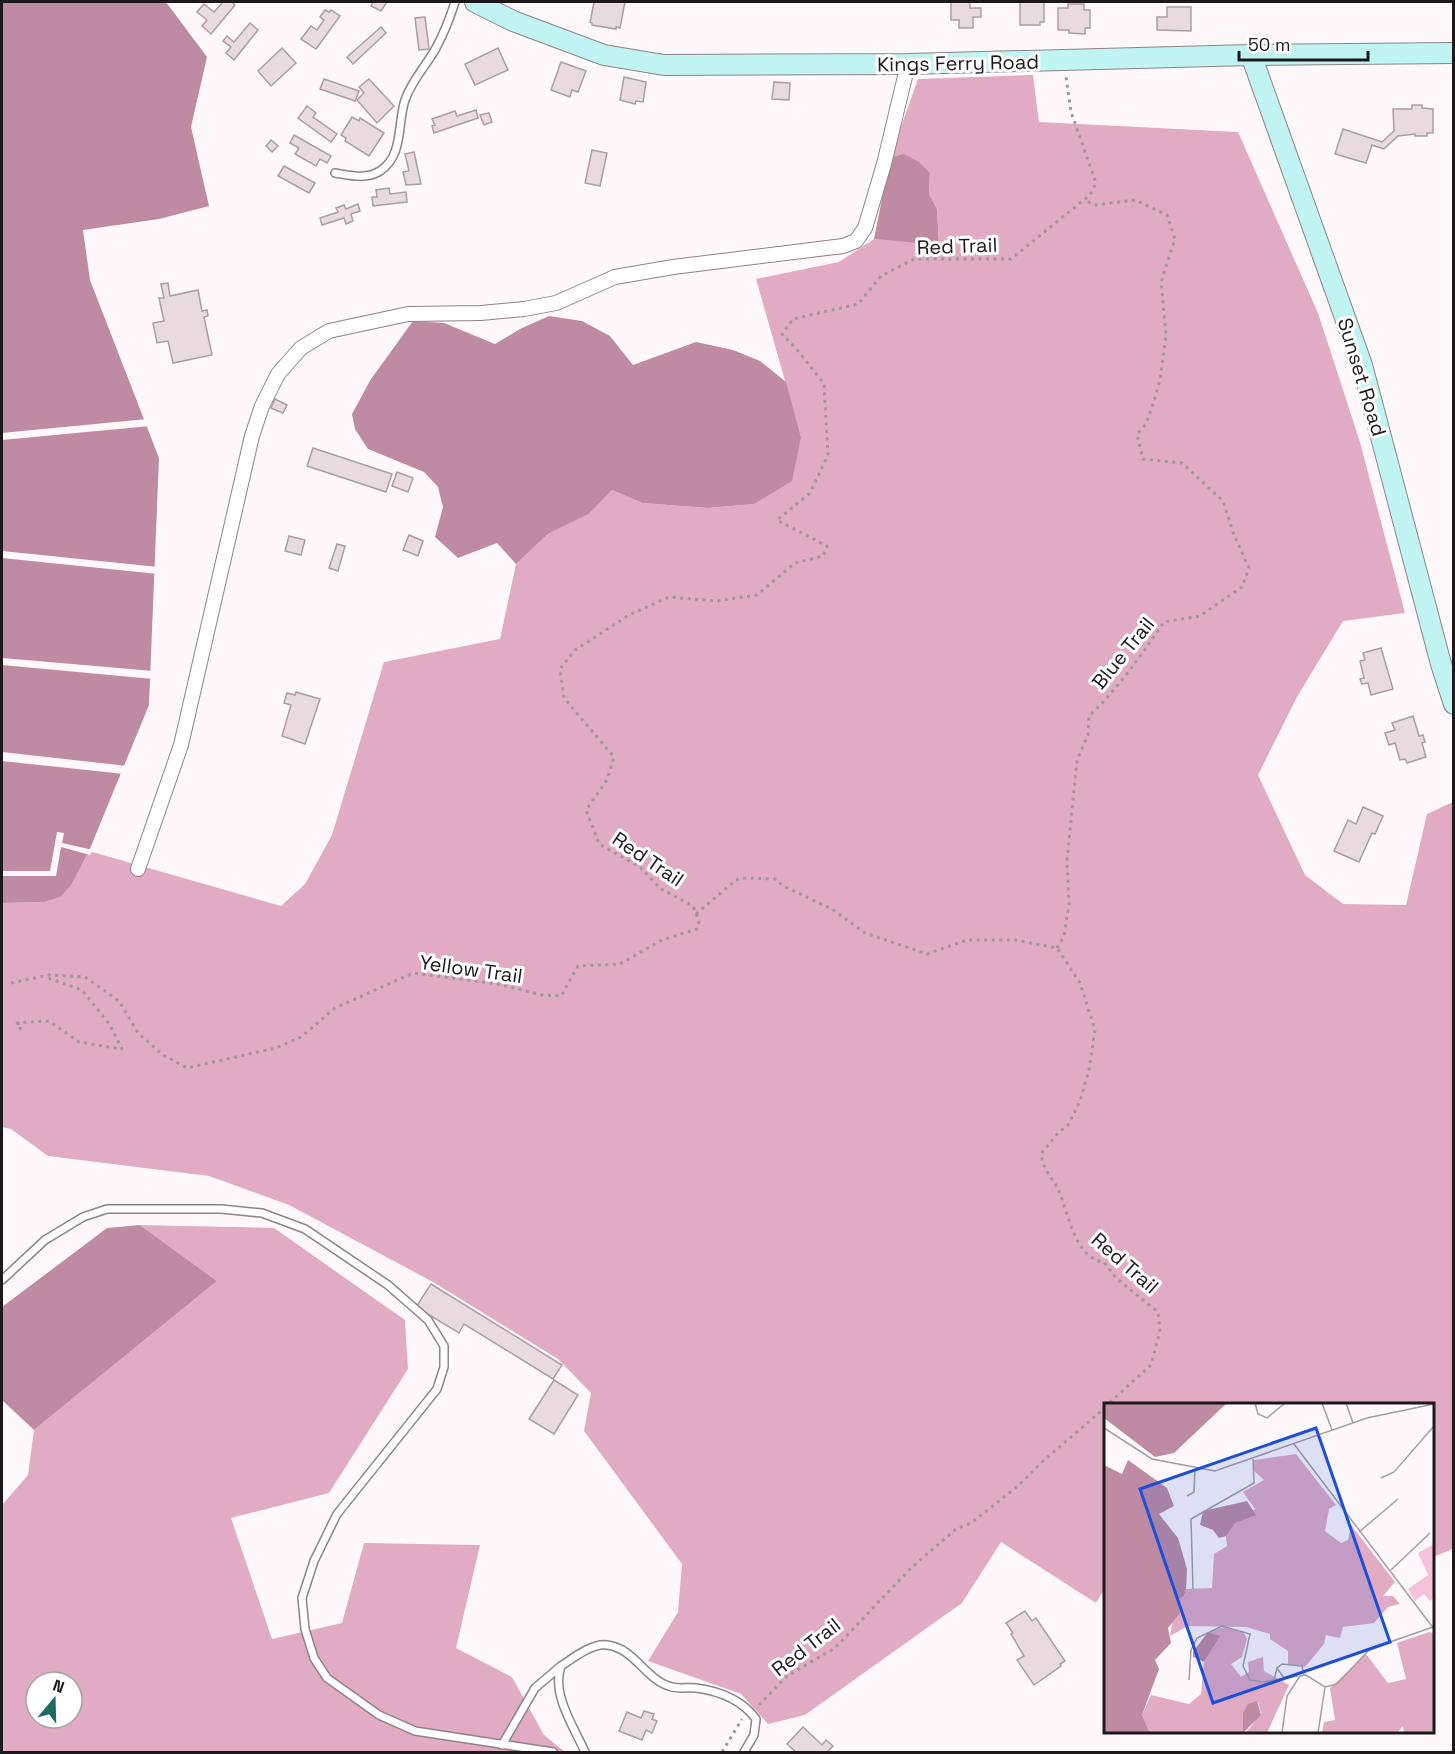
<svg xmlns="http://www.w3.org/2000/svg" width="1455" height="1754" viewBox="0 0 1455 1754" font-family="'Space Grotesk',sans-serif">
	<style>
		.forest { fill: #e1abc3; fill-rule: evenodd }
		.water { fill: #bf8ba2 }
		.pier { fill: #fff8fb }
		.building { fill: #e9dae0; stroke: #ab9da3; stroke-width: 1.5 }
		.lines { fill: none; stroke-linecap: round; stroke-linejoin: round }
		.lane-casing { stroke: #8f8287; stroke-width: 10 }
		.street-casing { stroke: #8f8287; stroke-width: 16 }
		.secondary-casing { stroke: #8f8287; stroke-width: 22 }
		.path { stroke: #9e989a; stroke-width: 3; stroke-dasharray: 3 4.5; stroke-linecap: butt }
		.lane { stroke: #fff; stroke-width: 7 }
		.street { stroke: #fff; stroke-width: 14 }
		.secondary { stroke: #c0f4f2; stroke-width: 20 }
		.labels { text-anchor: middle; stroke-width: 6; stroke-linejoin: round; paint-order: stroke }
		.street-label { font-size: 20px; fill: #1d181a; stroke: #fff }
		.inset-road { fill: none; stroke: #a59ea1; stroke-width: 1.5 }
		.view { fill: #1d4ed8; fill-opacity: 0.15; stroke: #1d4ed8; stroke-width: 3 }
		.inset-edge { fill: none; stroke: #1d181a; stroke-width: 3 }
	</style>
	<rect width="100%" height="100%" fill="#fff8fb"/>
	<g class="forest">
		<polygon points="1033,75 1039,122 1238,132 1318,313 1360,442 1405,613 1343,621 1297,697 1258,775 1305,875 1343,904 1406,905 1427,814 1453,802 1453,1549 1433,1557 1432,1404 1106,1404 1105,1588 1096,1603 1001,1542 962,1603 805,1715 768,1724 741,1694 648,1661 678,1612 682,1564 584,1431 591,1393 558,1359 433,1282 289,1205 209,1176 48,1156 11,1129 2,1127 2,903 44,902 72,884 89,851 281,906 305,884 332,835 384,662 500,639 516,564 548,534 589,514 612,490 642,503 708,508 754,504 801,437 756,279 839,262 874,239 939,244 937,209 929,194 930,173 890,158 918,79"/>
		<path d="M140 1225 274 1228 405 1320 408 1369 329 1493 231 1518 272 1639 342 1623 364 1543 480 1545 456 1648 512 1677 544 1735 565 1752H2V1505L28 1475 34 1430 217 1281ZM36 1682H72V1718H36Z"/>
	</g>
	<g class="water">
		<polygon points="2,2 166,2 207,57 191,127 209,206 159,219 83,230 90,280 159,458 149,705 89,851 72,884 60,897 44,902 2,903"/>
		<polygon points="904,154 919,162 930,173 929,194 937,209 939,245 874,239 890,158"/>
		<polygon points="549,316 582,321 610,336 633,365 696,342 733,350 760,361 786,382 801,437 792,481 754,504 708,508 642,503 612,490 589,514 548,534 516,564 497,543 458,558 435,537 443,507 438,487 424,472 368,449 355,429 352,414 371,379 413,321 444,323 495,344 520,329"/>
		<polygon points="140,1225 217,1281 34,1430 2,1400 2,1307 107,1228"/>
	</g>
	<g class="pier">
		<polygon points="147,419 150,426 2,440 2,433"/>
		<polygon points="2,551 158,567 158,574 2,558"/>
		<polygon points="2,658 153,671 153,679 2,665"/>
		<polygon points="2,752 127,766 124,774 2,761"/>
		<polygon points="57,832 64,833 62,843 93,850 90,855 61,847 56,876 2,876 2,871 50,871"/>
	</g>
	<g class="building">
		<polygon points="223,2 232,2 235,5 211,34 202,26 207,20 197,12 204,4 214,12"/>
		<polygon points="373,2 387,2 381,11 371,6"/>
		<polygon points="594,2 625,2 620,28 616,27 616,29 592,25 592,23 590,22"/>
		<polygon points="951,2 970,2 970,8 981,8 981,17 973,17 973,28 959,28 959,20 951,20"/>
		<polygon points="1020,2 1044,2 1044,22 1040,22 1040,25 1020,25"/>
		<polygon points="1068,4 1084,4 1084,10 1090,10 1090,28 1085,28 1085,34 1069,33 1069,30 1058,30 1058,8 1068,8"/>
		<polygon points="1167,7 1191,7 1191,31 1157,30 1157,17 1167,17"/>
		<polygon points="325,10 329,12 331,10 340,16 316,49 301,39 311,26 317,30 324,20 320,17"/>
		<polygon points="425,17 429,49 419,50 415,18"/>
		<polygon points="250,23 258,30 234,60 226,53 231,47 223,41 227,36 234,42"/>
		<polygon points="381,27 386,33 353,64 347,57"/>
		<polygon points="282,48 296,63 271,86 258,71"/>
		<polygon points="498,48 508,70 475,85 465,64"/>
		<polygon points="561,62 586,71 578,92 572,90 570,97 551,90"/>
		<polygon points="624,77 646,82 643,102 636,101 635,104 620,100"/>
		<polygon points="324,79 359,91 355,101 320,89"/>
		<polygon points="369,79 394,106 377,123 357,100 364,93 359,87"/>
		<polygon points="774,82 790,83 789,100 772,99"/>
		<polygon points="1412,105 1422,105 1422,108 1433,109 1433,133 1427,133 1427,136 1415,136 1415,134 1398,136 1384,149 1372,145 1366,163 1335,154 1343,129 1382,142 1394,131 1393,109 1412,109"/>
		<polygon points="307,106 316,113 313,117 337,134 331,142 298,118"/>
		<polygon points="476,110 478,118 434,133 432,126 435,125 432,119 455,111 457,116"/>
		<polygon points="489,113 492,122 484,125 480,115"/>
		<polygon points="352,117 359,121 360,118 384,133 369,156 345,141 346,138 341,135"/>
		<polygon points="294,135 331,156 327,163 320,159 316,166 295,154 299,148 290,143"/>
		<polygon points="271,140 278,146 272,152 266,146"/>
		<polygon points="592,150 607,153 600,186 585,183"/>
		<polygon points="414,152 421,184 406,185 403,172 409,171 405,154"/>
		<polygon points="284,166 315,183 309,193 278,176"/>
		<polygon points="389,188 390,194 406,192 407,202 373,206 372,197 377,197 376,190"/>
		<polygon points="358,204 360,211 351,214 353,221 346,224 344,218 322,225 320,218 338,212 336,208 344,205 346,209"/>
		<polygon points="168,283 170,296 198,290 202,311 207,310 208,316 204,317 212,355 173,363 168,341 157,343 153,323 164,321 159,298 164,298 161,284"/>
		<polygon points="275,399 287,405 283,413 271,408"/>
		<polygon points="313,448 392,474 386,492 307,466"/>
		<polygon points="397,472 413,478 408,492 392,486"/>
		<polygon points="409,535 423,541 418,556 403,550"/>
		<polygon points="289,536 305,540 301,555 285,551"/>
		<polygon points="337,544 345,546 338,571 329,568"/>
		<polygon points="1381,648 1393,689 1371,695 1368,683 1362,684 1360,679 1364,678 1360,661 1365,660 1363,653"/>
		<polygon points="296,692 320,699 305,744 282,736 291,705 284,703 287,693 295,695"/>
		<polygon points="1413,716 1419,736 1423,735 1425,742 1422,743 1426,757 1407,763 1405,759 1400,760 1395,743 1389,745 1385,733 1395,730 1392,723"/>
		<polygon points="1363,807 1383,816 1375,834 1372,833 1359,862 1334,851 1348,820 1356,824"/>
		<polygon points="431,1284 562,1365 553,1379 464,1324 459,1333 416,1307"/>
		<polygon points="554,1380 578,1395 554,1434 529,1419"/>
		<polygon points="1025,1611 1032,1621 1036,1618 1065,1661 1060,1664 1061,1666 1034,1685 1017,1660 1024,1656 1011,1634 1013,1633 1006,1623"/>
		<polygon points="644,1711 654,1714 652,1719 657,1721 652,1733 646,1730 642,1740 619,1731 627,1712 641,1718"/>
		<polygon points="803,1727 822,1745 826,1740 833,1746 827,1752 796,1752 787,1744"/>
	</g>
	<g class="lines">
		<g class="lane-casing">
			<g id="lane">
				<path d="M335 173C349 175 366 180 380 171 404 155 397 124 405 100 412 80 426 66 436 48 444 33 450 18 455 2"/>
				<polyline points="2,1280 45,1240 83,1217 107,1209 221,1209 262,1213 305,1229 388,1285 428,1320 444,1346 444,1367 437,1389 337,1514 314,1561 302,1598 305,1629 314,1658 327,1678 379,1715 415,1731 553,1752"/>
				<path d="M561 1666C573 1658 592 1643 607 1645 635 1648 646 1681 672 1687 680 1689 688 1687 696 1688 719 1691 742 1700 756 1719L754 1735 744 1752"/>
				<path d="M502 1745 535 1688 561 1666C551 1694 574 1727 585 1752"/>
			</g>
		</g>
		<g class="street-casing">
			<polyline id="street" points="138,869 181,745 252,436 262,406 278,374 301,348 329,331 408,314 481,313 524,309 556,303 615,277 673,267 843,246 856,241 865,228 884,164 908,64"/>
		</g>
		<g class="secondary-casing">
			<g id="secondary">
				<polyline points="475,2 513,21 604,55 664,65 908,64 1251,55 1454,53"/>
				<polyline points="1251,55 1362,365 1441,664 1454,704"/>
			</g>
		</g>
		<g class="path">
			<path d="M696 914 736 880 742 878 775 879 783 886 832 909 865 933 927 954 967 940H1015L1057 948 1080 983 1095 1030 1089 1070 1080 1101 1068 1125 1058 1133 1041 1154C1043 1171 1052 1176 1059 1191 1068 1213 1075 1259 1104 1262L1116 1278 1158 1312 1160 1330 1151 1365 1108 1404"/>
			<path d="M1057 948 1064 936 1069 903 1067 861 1077 760 1088 735 1089 716C1119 688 1141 655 1164 622L1200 616 1242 587 1249 568 1234 535 1223 501 1182 463 1143 459 1137 434 1146 424 1154 401 1160 380 1166 335 1161 282 1175 239 1167 215 1135 200 1096 205 1084 200"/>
			<polyline points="11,983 49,975 85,977 119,1001 138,1033 163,1055 187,1068 276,1048 301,1037 335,1008 413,973 498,984 542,995 561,996 578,966 620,964 662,940 697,929 699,921 693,906 661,889 640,867 599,844 586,810 607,780 614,757 564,698 560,669 575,650 629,615 669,597 717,601 757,595 795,563 823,556 827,546 777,520 810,493 828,455 824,384 799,352 782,334 793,319 858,304 881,276 914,259 1011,259 1090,195 1096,183 1071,112 1066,77"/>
			<polyline points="20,1030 21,1024 14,1023 49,1021 79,1042 122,1049 110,1025 82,990 45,977"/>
			<polyline points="759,1705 787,1676 835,1648 911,1568 956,1529 971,1523 1018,1486 1043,1461 1106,1407"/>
			<polyline points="722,1752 742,1719"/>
		</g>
		<use href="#lane" class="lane"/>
		<use href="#street" class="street"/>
		<use href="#secondary" class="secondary"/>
	</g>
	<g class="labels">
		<g class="street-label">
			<text transform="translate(958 63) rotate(-1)" y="7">Kings Ferry Road</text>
			<text transform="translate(957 246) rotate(-2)" y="7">Red Trail</text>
			<text transform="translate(1362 377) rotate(73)" y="7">Sunset Road</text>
			<text transform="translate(1123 653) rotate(-51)" y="7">Blue Trail</text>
			<text transform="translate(648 859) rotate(34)" y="7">Red Trail</text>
			<text transform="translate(471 969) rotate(8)" y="7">Yellow Trail</text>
			<text transform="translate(1125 1263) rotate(41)" y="7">Red Trail</text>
			<text transform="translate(806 1647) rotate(-38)" y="7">Red Trail</text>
		</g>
	</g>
	<g transform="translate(1104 1403)">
		<rect width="330" height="330" fill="#fff8fb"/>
		<path d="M330 141V195L326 198 320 191 311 198 304 186 324 172 314 150Z" fill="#f6c2d9"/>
		<path d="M192 51 232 102 225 106 221 128 237 140 244 137 247 122 291 179 279 193H289L296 201 284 204 270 220 239 224 236 235 222 232 220 241 201 264 184 261V248L166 236V231L142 224 84 223 66 233 72 197 80 193 82 186 108 185 110 151 123 143 122 133 130 120 151 106 139 89 160 77 150 68V57ZM120 224 140 230 143 236 138 254 127 261 137 274 145 269 144 259 159 254 160 268 185 282 163 330H142L157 310 154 299 139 310V330H46L38 312 47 292 85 301 97 291 100 259 115 233 104 229ZM325 229 330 230V330H300L299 323 293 330H218L220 319 231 317 226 285 262 251 284 280 302 276 293 240Z" fill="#e1abc3"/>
		<path d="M0 0H123L70 50 51 54 0 15ZM24 57 63 85 70 103 55 111 74 135 83 166 82 186 80 193 73 197 76 210 64 225 67 240 51 257 55 266 38 312 46 330H0V62L18 71ZM143 98 152 112 131 120 122 133 115 135 109 127 96 122 99 108ZM104 229 116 233 100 259 89 254V249ZM153 298 157 312 139 330V310L144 301Z" fill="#bf8ba2"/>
		<path class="inset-road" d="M151 0 154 11 163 15 181 0M218 0 228 27M242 0 249 20M0 25 48 56 111 68 263 15 330 1M190 41 330 226M277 75 290 69 330 23M83 93 90 89 91 66M255 129 294 96M287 167 326 130M89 186 87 116 150 80 149 56M173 265 178 261 198 263 200 272M85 277 87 247 93 235 118 223 146 231 139 263 146 277 159 279 194 273M170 277 173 265 180 275M178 330 183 293 196 273 202 272 221 284 233 281 266 246 329 224M214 330 221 284"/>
		<path class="view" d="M212 25 286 239 109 300 36 86Z"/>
		<rect width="330" height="330" class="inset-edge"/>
	</g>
	<rect width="1455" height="1754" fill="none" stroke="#1d181a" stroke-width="6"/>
	<g transform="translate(54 1700) rotate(19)"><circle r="28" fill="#ffffff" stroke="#a5a3a3" stroke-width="1.5"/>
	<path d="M0-4.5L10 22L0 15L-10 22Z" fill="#1e6a65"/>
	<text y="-9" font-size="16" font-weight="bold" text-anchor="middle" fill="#1d181a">N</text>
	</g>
	<path d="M1239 51v9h129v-9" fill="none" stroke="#1d181a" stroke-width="3"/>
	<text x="1248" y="51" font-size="18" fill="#1d181a" stroke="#ffffff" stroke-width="4.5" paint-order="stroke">50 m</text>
</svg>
